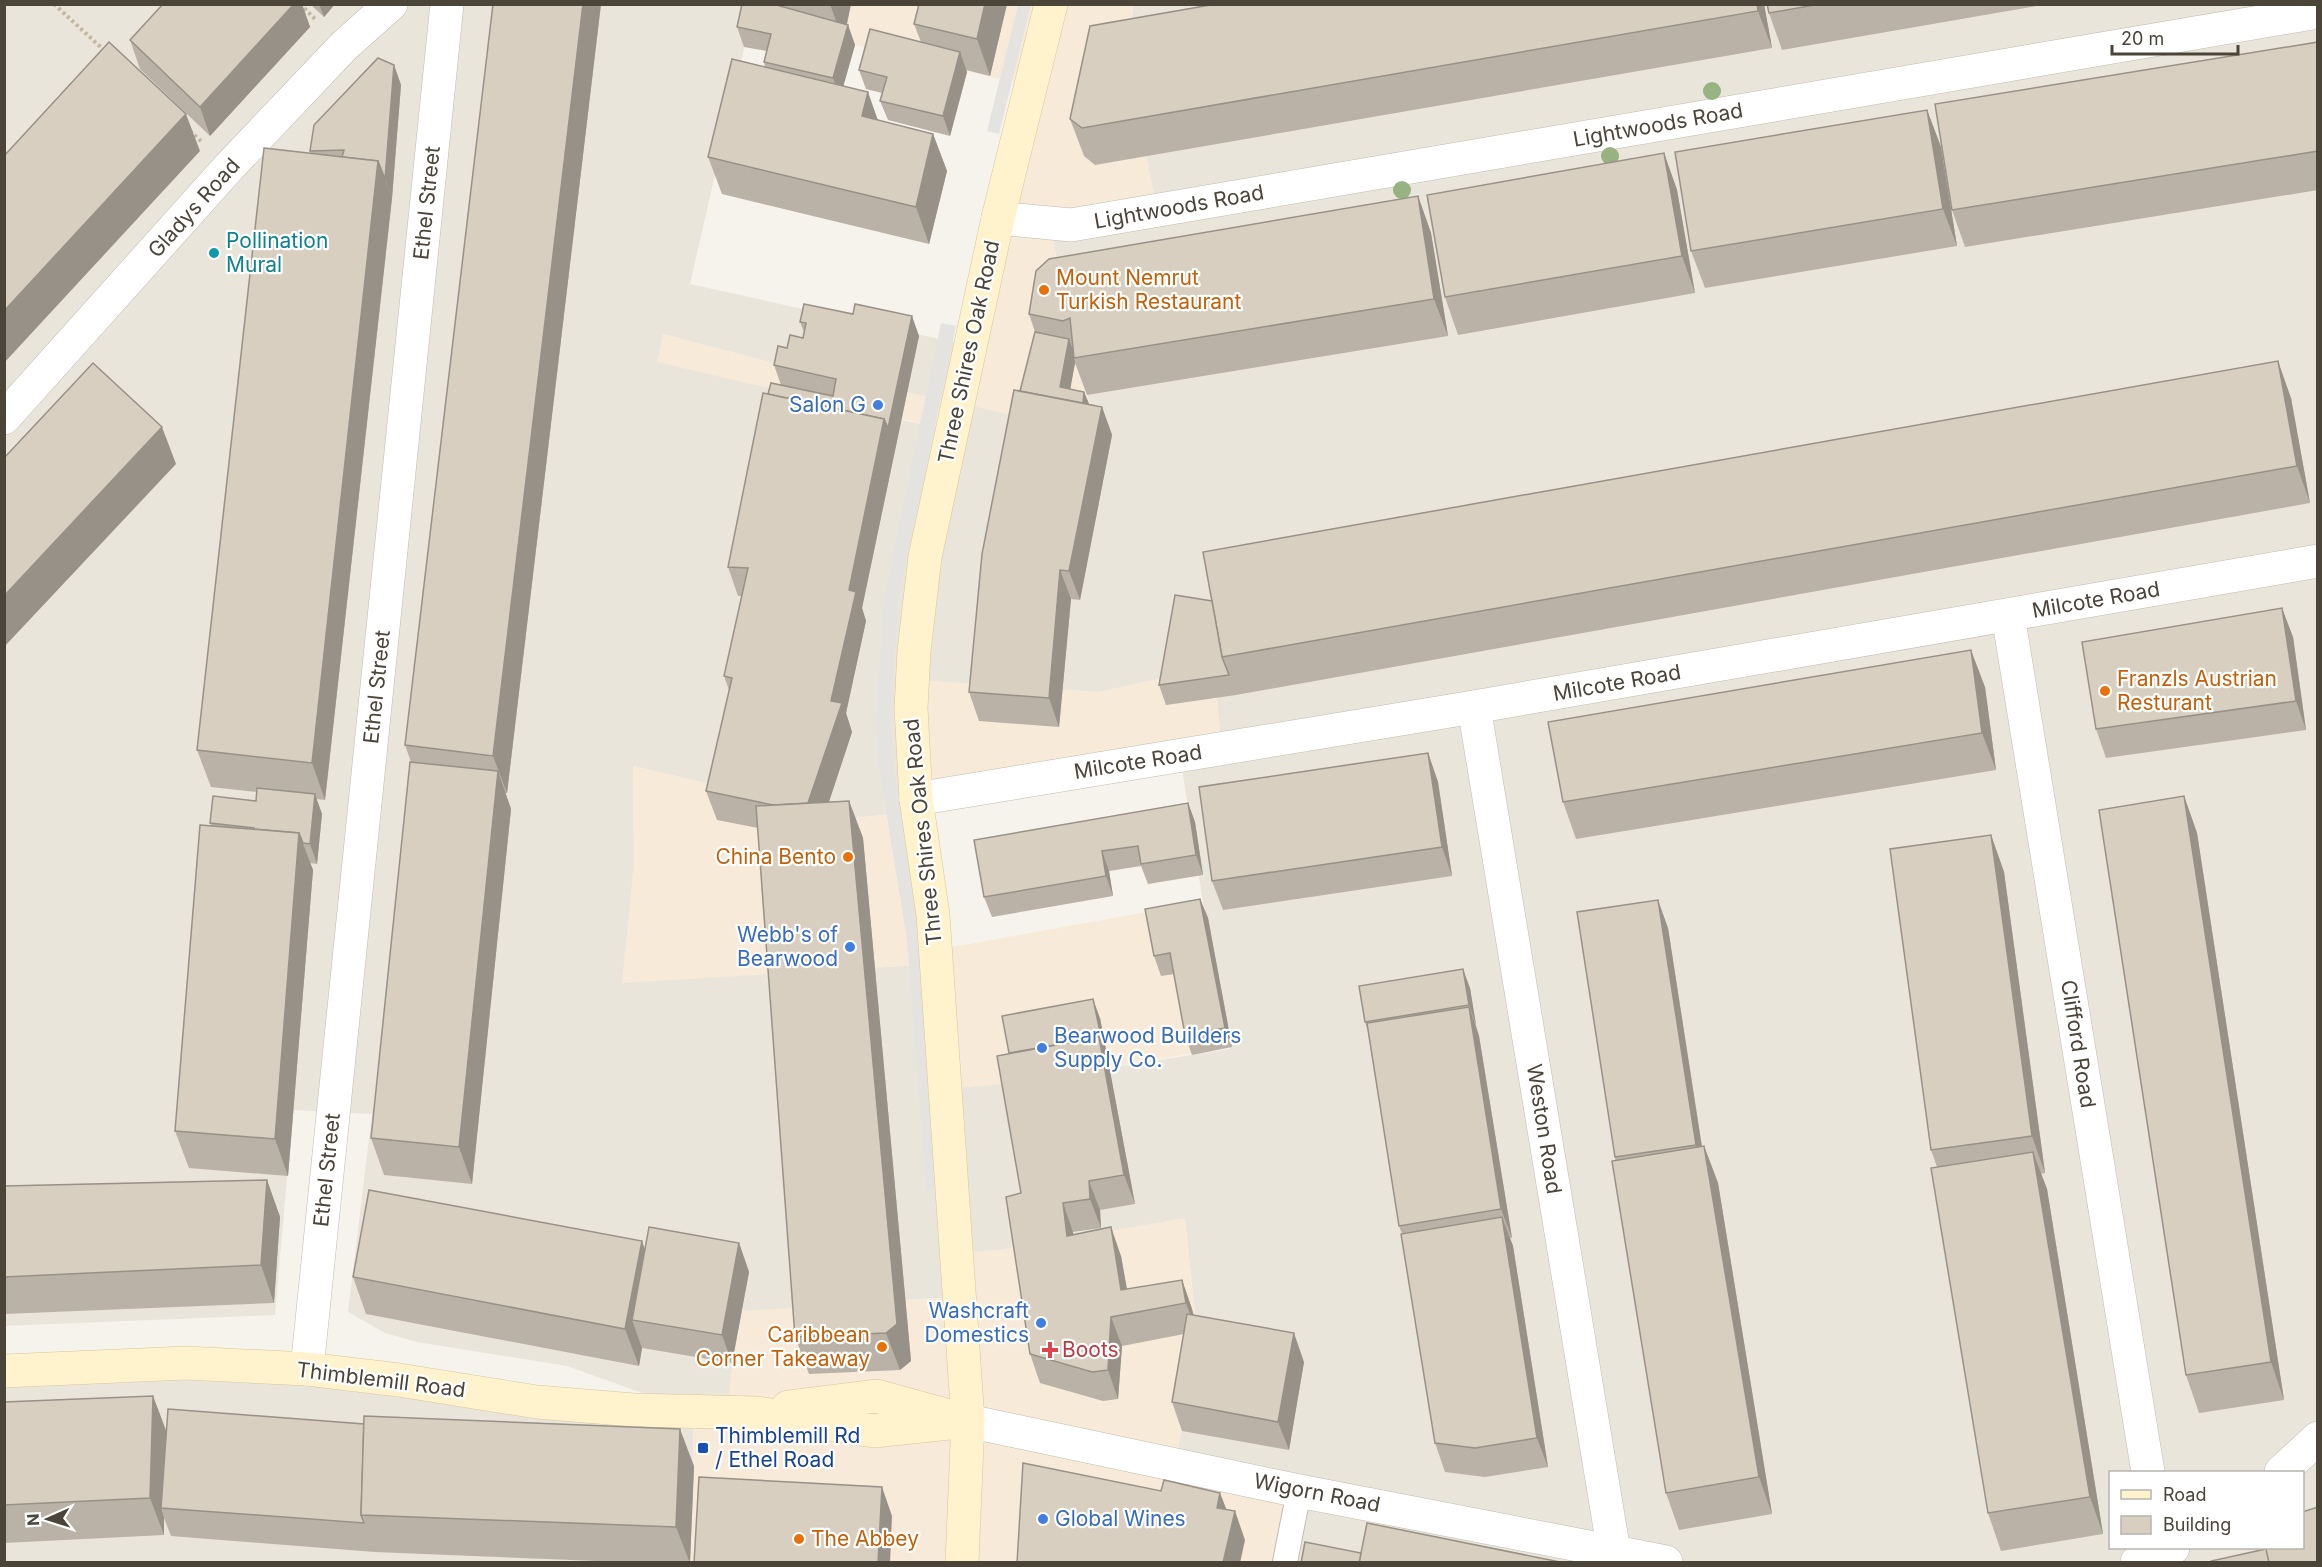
<svg xmlns="http://www.w3.org/2000/svg" width="2322" height="1567" viewBox="0 0 2322 1567" font-family="Inter,sans-serif">
	<style>
		.residential { fill: #eae5da; fill-rule: evenodd }
		.commercial { fill: #f7ead8 }
		.parking { fill: #e5e3e0 }
		.lines { fill: none; stroke-linecap: round; stroke-linejoin: round }
		.lane-casing { stroke: #c2bbae; stroke-width: 26 }
		.street-casing { stroke: #c2bbae; stroke-width: 34 }
		.secondary-casing { stroke: #d6c79b; stroke-width: 34 }
		.path { stroke: #c4b79f; stroke-width: 4; stroke-dasharray: 3 3; stroke-linecap: butt }
		.lane { stroke: #fff; stroke-width: 24 }
		.street { stroke: #fff; stroke-width: 33 }
		.secondary { stroke: #fff3cd; stroke-width: 33 }
		.tree { fill: #97b381 }
		.wall { fill: #bab2a6 }
		.shaded-wall { fill: #979187 }
		.building { fill: #d8cfc1; stroke: #979187; stroke-width: 1.5 }
		.culture-dot { fill: #0f9aa8; stroke: #fff; stroke-width: 2 }
		.food-dot { fill: #e8710a; stroke: #fff; stroke-width: 2 }
		.shop-dot { fill: #3f7fe0; stroke: #fff; stroke-width: 2 }
		.health-dot { fill: #e0444e; stroke: #fff; stroke-width: 2 }
		.transit-dot { fill: #1a4fb4; stroke: #fff; stroke-width: 2 }
		.labels { text-anchor: middle; stroke-width: 4.5; stroke-linejoin: round; paint-order: stroke }
		.street-label { font-size: 21px; fill: #4b4439; stroke: #fff }
		.culture-label { font-size: 21px; fill: #0d838f; stroke: #fff; text-anchor: start }
		.food-label { font-size: 21px; fill: #c56008; stroke: #fff; text-anchor: start }
		.shop-label { font-size: 21px; fill: #366cbe; stroke: #fff; text-anchor: end }
		.health-label { font-size: 21px; fill: #be3a42; stroke: #fff; text-anchor: start }
		.transit-label { font-size: 21px; fill: #164399; stroke: #fff; text-anchor: start }
	</style>
	<rect width="100%" height="100%" fill="#f6f3ec"/>
	<path class="residential" d="M5 5H754L690 284 971 346 1092 411 1076 358 1062 296 1051 223 1128 59 1133 5H2317V1562H1298L1312 1493 1175 1465 1198 1342 1185 1219 999 1250 957 1253 960 1297 905 1300 727 1412H694L690 1562H5V1371L186 1363 692 1411 567 1366 417 1342 385 1333 348 1312 372 1114 293 1110 275 1315 5 1326ZM663 334 785 366 952 431 842 407ZM1214 667 1180 756 1205 915 1230 1049 1007 1084 936 964 779 973 634 862 633 766 855 818 918 811 913 680 1099 692ZM2110 1472H2302V1548H2110Z"/>
	<g class="commercial">
		<polygon points="754,5 1133,5 1128,59 1157,210 1051,224 1062,296 1076,358 1092,411 1025,418 959,403 952,431 657,362 663,334 785,366 958,403 1030,86 855,45"/>
		<polygon points="1214,667 1222,749 916,799 913,680 1099,692"/>
		<polygon points="633,766 855,818 918,811 936,950 1203,902 1232,1047 1007,1084 945,1089 936,964 622,983 634,862"/>
		<polygon points="1185,1218 1198,1342 1175,1465 1312,1493 1298,1562 690,1562 694,1412 727,1412 732,1363 742,1311 960,1297 957,1253 999,1250"/>
	</g>
	<g class="parking">
		<polygon points="1018,5 1031,5 999,134 987,131"/>
		<polygon points="941,323 956,326 898,600 891,719 893,767 913,872 940,1187 926,1189 907,939 879,768 876,718 884,598"/>
	</g>
	<g class="lines">
		<g class="lane-casing">
			<polyline id="lane" points="1285,1562 1299,1491"/>
		</g>
		<g class="street-casing">
			<g id="street">
				<polyline points="998,218 1071,225 2318,12"/>
				<polyline points="4,418 229,167 344,46 391,4"/>
				<polyline points="2008,615 2148,1472"/>
				<polyline points="1474,707 1614,1552"/>
				<polyline points="916,799 1474,707 2318,561"/>
				<polyline points="307,1369 447,4"/>
				<polyline points="968,1421 1299,1491 1666,1562"/>
				<polyline points="2281,1472 2318,1438"/>
				<polyline points="2137,1562 2161,1555 2173,1548"/>
			</g>
		</g>
		<g class="secondary-casing">
			<g id="secondary">
				<polyline points="4,1371 186,1363 307,1369 399,1380 537,1402 634,1410 757,1413 874,1431 968,1421"/>
				<polyline points="788,1407 876,1396 949,1416"/>
				<polyline points="962,1562 968,1421 933,915 916,799 911,708 914,651 925,557 998,218 1051,4"/>
			</g>
		</g>
		<g class="path">
			<polyline points="54,4 106,52"/>
			<polyline points="300,4 317,21"/>
			<polyline points="190,131 202,142"/>
		</g>
		<use href="#lane" class="lane"/>
		<use href="#street" class="street"/>
		<use href="#secondary" class="secondary"/>
	</g>
	<g class="tree">
		<circle cx="1712" cy="91" r="9"/>
		<circle cx="1610" cy="156" r="9"/>
		<circle cx="1402" cy="190" r="9"/>
	</g>
	<g class="wall">
		<polygon points="163,4 302,4 310,27 210,136 140,69 130,40"/>
		<polygon points="310,4 335,4 324,17"/>
		<polygon points="493,4 601,4 507,793 505,793 511,809 472,1184 384,1175 371,1138 411,762 405,745"/>
		<polygon points="742,4 851,4 847,25 848,25 855,45 843,86 878,120 933,134 947,171 929,244 722,194 708,157 765,67 764,62 767,51 744,47 737,27"/>
		<polygon points="919,4 1007,4 990,76 966,70 967,72 950,136 888,120 880,101 882,93 866,89 859,70 921,42 914,24"/>
		<polygon points="1216,4 1764,4 1772,48 1095,165 1084,156 1070,119"/>
		<polygon points="1767,4 2048,4 1782,50 1769,13"/>
		<polygon points="2318,42 2318,190 1965,247 1952,210"/>
		<polygon points="394,65 401,85 392,198 325,800 316,799 322,814 317,864 310,863 313,870 288,1176 189,1168 175,1131 211,826 210,823 256,801 257,792 211,787 197,750 311,154 310,151"/>
		<polygon points="1927,110 1941,147 1957,246 1705,288 1691,251"/>
		<polygon points="1664,153 1677,190 1695,293 1458,335 1445,297"/>
		<polygon points="1418,196 1431,233 1448,336 1087,395 1075,363 1070,389 1084,392 1089,404 1102,407 1112,435 1080,600 1071,599 1059,727 979,721 969,692 1020,391 1035,332 1029,314"/>
		<polygon points="800,322 919,336 862,608 866,621 846,713 852,732 829,802 849,801 863,838 911,1361 900,1370 809,1374 795,1337 758,828 717,820 706,791 729,690 724,676 742,596 738,596 728,567 768,394 781,385 774,365 787,348 803,338 804,332"/>
		<polygon points="2291,398 2310,503 1236,695 1166,705 1159,685 1212,601"/>
		<polygon points="2293,637 2306,730 2106,758 2096,729"/>
		<polygon points="1985,687 1996,770 1576,839 1563,802"/>
		<polygon points="1428,753 1438,782 1452,876 1223,910 1212,881"/>
		<polygon points="2184,796 2197,833 2284,1400 2199,1413 2186,1375"/>
		<polygon points="1188,803 1195,822 1203,875 1148,884 1141,866 1109,871 1113,896 992,917 984,897"/>
		<polygon points="1991,835 2004,872 2045,1173 2041,1174 2047,1189 2103,1534 2001,1551 1988,1513 1937,1167 1931,1150"/>
		<polygon points="1200,899 1208,918 1232,1047 1192,1055 1185,1035 1174,974 1161,976 1154,956"/>
		<polygon points="1668,928 1702,1146 1704,1146 1718,1183 1772,1514 1679,1530 1666,1493 1615,1157"/>
		<polygon points="1470,988 1476,1025 1479,1036 1512,1238 1510,1238 1513,1246 1548,1467 1485,1477 1445,1472 1435,1443 1402,1234 1399,1226 1368,1032 1365,1022"/>
		<polygon points="1100,1018 1135,1204 1100,1210 1101,1228 1073,1232 1073,1235 1121,1256 1127,1289 1182,1280 1192,1309 1194,1315 1304,1362 1289,1450 1182,1431 1172,1402 1184,1334 1122,1346 1118,1399 1103,1401 1040,1383 1030,1354 1021,1193 1009,1053"/>
		<polygon points="267,1180 280,1217 274,1303 4,1314 4,1186"/>
		<polygon points="739,1243 749,1272 732,1363 642,1348 639,1366 366,1314 353,1277 645,1249"/>
		<polygon points="153,1396 166,1431 694,1466 690,1563 647,1563 375,1552 171,1536 164,1518 164,1535 4,1543 4,1402"/>
	</g>
	<g class="shaded-wall">
		<polygon points="294,4 302,4 310,27 210,136 200,107"/>
		<polygon points="319,4 335,4 324,17"/>
		<polygon points="583,4 601,4 507,793 493,756"/>
		<polygon points="830,4 851,4 843,40"/>
		<polygon points="985,4 1007,4 990,76 977,39"/>
		<polygon points="1757,4 1764,4 1772,48 1758,11"/>
		<polygon points="848,25 855,45 840,98 833,78"/>
		<polygon points="960,52 967,72 950,136 943,116"/>
		<polygon points="394,65 401,85 392,198 385,179"/>
		<polygon points="868,92 881,129 862,116"/>
		<polygon points="1927,110 1941,147 1957,246 1943,209"/>
		<polygon points="186,114 200,151 4,363 4,311"/>
		<polygon points="933,134 947,171 929,244 916,207"/>
		<polygon points="1664,153 1677,190 1695,293 1682,256"/>
		<polygon points="378,161 392,198 325,800 312,763"/>
		<polygon points="1418,196 1431,233 1448,336 1434,299"/>
		<polygon points="912,316 919,336 862,608 866,621 846,713 852,732 816,841 805,812 831,701 849,590 884,419"/>
		<polygon points="1069,339 1076,358 1074,358 1075,363 1067,407 1060,387"/>
		<polygon points="2278,361 2291,398 2310,503 2297,466"/>
		<polygon points="1084,392 1092,411 1081,411"/>
		<polygon points="1102,407 1112,435 1080,600 1069,571"/>
		<polygon points="162,427 176,464 4,647 4,596"/>
		<polygon points="1060,570 1071,599 1059,727 1049,698"/>
		<polygon points="2282,608 2293,637 2306,730 2296,701"/>
		<polygon points="1971,650 1985,687 1996,770 1982,733"/>
		<polygon points="1428,753 1438,782 1452,876 1442,847"/>
		<polygon points="498,771 511,809 472,1184 459,1147"/>
		<polygon points="315,794 322,814 317,864 310,844"/>
		<polygon points="2184,796 2197,833 2284,1400 2271,1362"/>
		<polygon points="849,801 863,838 911,1361 900,1370 886,1333"/>
		<polygon points="1188,803 1195,822 1203,875 1196,855"/>
		<polygon points="299,833 313,870 288,1176 275,1139"/>
		<polygon points="1991,835 2004,872 2045,1173 2032,1136"/>
		<polygon points="1102,851 1109,871 1113,896 1106,876"/>
		<polygon points="1200,899 1208,918 1232,1047 1225,1028"/>
		<polygon points="1658,900 1668,928 1706,1174 1696,1145"/>
		<polygon points="1463,969 1470,988 1476,1025 1469,1005"/>
		<polygon points="1093,999 1100,1018 1135,1204 1124,1175"/>
		<polygon points="1469,1007 1479,1036 1512,1238 1501,1209"/>
		<polygon points="1704,1146 1718,1183 1772,1514 1759,1477"/>
		<polygon points="2033,1152 2047,1189 2103,1534 2090,1497"/>
		<polygon points="267,1180 280,1217 274,1303 261,1265"/>
		<polygon points="1089,1181 1100,1210 1101,1228 1090,1199"/>
		<polygon points="1063,1203 1073,1232 1078,1265 1067,1236"/>
		<polygon points="1502,1217 1513,1246 1548,1467 1537,1438"/>
		<polygon points="1111,1227 1121,1256 1131,1313 1121,1290"/>
		<polygon points="642,1241 655,1278 632,1320 642,1348 639,1366 625,1329"/>
		<polygon points="739,1243 749,1272 732,1363 722,1335"/>
		<polygon points="1182,1280 1192,1309 1196,1331 1186,1303"/>
		<polygon points="1111,1317 1122,1346 1118,1399 1108,1370"/>
		<polygon points="1294,1333 1304,1362 1289,1450 1278,1422"/>
		<polygon points="153,1396 167,1433 161,1508 164,1518 164,1535 150,1498"/>
		<polygon points="680,1429 694,1466 690,1563 676,1527"/>
		<polygon points="882,1487 892,1516 890,1563 878,1563"/>
		<polygon points="1220,1493 1231,1521 1217,1508"/>
		<polygon points="1235,1511 1245,1540 1240,1563 1223,1563"/>
	</g>
	<g class="building">
		<polygon points="163,4 294,4 200,107 130,40"/>
		<polygon points="493,4 583,4 493,756 405,745"/>
		<polygon points="742,4 773,4 848,25 833,78 764,62 771,34 737,27"/>
		<polygon points="919,4 985,4 977,39 914,24"/>
		<polygon points="1216,4 1757,4 1758,11 1082,128 1070,119 1090,26"/>
		<polygon points="1767,4 1820,4 1769,13"/>
		<polygon points="870,29 960,52 943,116 880,101 887,77 859,70"/>
		<polygon points="109,42 186,114 4,311 4,156"/>
		<polygon points="2318,42 2318,151 1952,210 1935,104"/>
		<polygon points="378,58 394,65 385,179 378,161 342,157 344,150 310,151 314,125"/>
		<polygon points="732,59 868,92 862,116 933,134 916,207 708,157"/>
		<polygon points="1927,110 1943,209 1691,251 1675,152"/>
		<polygon points="264,148 378,161 312,763 197,750"/>
		<polygon points="1664,153 1682,256 1445,297 1427,195"/>
		<polygon points="1418,196 1434,299 1074,358 1070,318 1063,321 1029,314 1036,271 1049,259"/>
		<polygon points="804,304 853,314 855,304 912,316 888,428 884,419 768,394 771,383 833,396 836,379 774,365 778,346 787,348 790,335 803,338 806,323 800,322"/>
		<polygon points="1035,332 1069,339 1060,387 1084,392 1083,403 1020,391"/>
		<polygon points="2278,361 2297,466 1222,657 1203,552"/>
		<polygon points="93,363 162,427 4,596 4,458"/>
		<polygon points="1014,390 1102,407 1069,571 1060,570 1049,698 969,692 982,554"/>
		<polygon points="763,393 884,419 849,590 856,592 831,701 842,703 808,803 773,805 706,791 732,678 724,676 748,568 728,567"/>
		<polygon points="1175,595 1212,601 1222,657 1229,675 1159,685"/>
		<polygon points="2282,608 2296,701 2096,729 2082,642"/>
		<polygon points="1971,650 1982,733 1563,802 1548,722"/>
		<polygon points="1428,753 1442,847 1212,881 1199,787"/>
		<polygon points="410,762 498,771 459,1147 371,1138"/>
		<polygon points="257,788 315,794 310,844 303,843 299,833 254,829 254,828 210,823 213,796 256,801"/>
		<polygon points="2184,796 2271,1362 2186,1375 2099,810"/>
		<polygon points="849,801 897,1324 886,1333 795,1337 756,806"/>
		<polygon points="1188,803 1196,855 1141,864 1138,846 1102,851 1106,876 984,897 974,840"/>
		<polygon points="200,825 299,833 275,1139 175,1131"/>
		<polygon points="1991,835 2032,1136 1931,1150 1890,849"/>
		<polygon points="1200,899 1225,1028 1185,1035 1170,953 1154,956 1145,909"/>
		<polygon points="1658,900 1696,1145 1615,1157 1577,912"/>
		<polygon points="1463,969 1469,1005 1365,1022 1359,986"/>
		<polygon points="1093,999 1103,1046 1099,1037 1009,1053 1002,1016"/>
		<polygon points="1469,1007 1501,1209 1399,1226 1367,1023"/>
		<polygon points="1099,1037 1124,1175 1089,1181 1090,1199 1063,1203 1067,1236 1111,1227 1121,1290 1182,1280 1186,1303 1111,1317 1108,1370 1092,1372 1030,1354 1006,1197 1021,1193 997,1056"/>
		<polygon points="1704,1146 1759,1477 1666,1493 1612,1161"/>
		<polygon points="2033,1152 2090,1497 1988,1513 1931,1168"/>
		<polygon points="267,1180 261,1265 4,1277 4,1186"/>
		<polygon points="369,1190 642,1241 625,1329 353,1277"/>
		<polygon points="1502,1217 1537,1438 1475,1448 1435,1443 1401,1234"/>
		<polygon points="649,1227 739,1243 722,1335 632,1320"/>
		<polygon points="1187,1314 1294,1333 1278,1422 1172,1402"/>
		<polygon points="153,1396 150,1498 4,1505 4,1402"/>
		<polygon points="168,1409 364,1424 361,1515 364,1523 161,1508"/>
		<polygon points="364,1416 680,1429 676,1527 361,1515"/>
		<polygon points="1023,1463 1161,1491 1164,1480 1220,1493 1217,1508 1235,1511 1223,1563 1017,1563"/>
		<polygon points="699,1477 882,1487 878,1563 694,1563"/>
		<polygon points="2318,1507 2318,1563 2269,1563 2265,1548 2302,1548 2302,1512"/>
		<polygon points="1367,1523 1565,1563 1359,1563"/>
		<polygon points="1305,1542 1361,1553 1359,1563 1301,1563"/>
		<polygon points="2266,1549 2269,1563 2211,1563 2211,1561"/>
	</g>
	<circle class="culture-dot" cx="214" cy="253" r="6"/>
	<g class="food-dot">
		<circle cx="1044" cy="290" r="6"/>
		<circle cx="2105" cy="691" r="6"/>
		<circle cx="848" cy="857" r="6"/>
		<circle cx="882" cy="1347" r="6"/>
		<circle cx="799" cy="1539" r="6"/>
	</g>
	<g class="shop-dot">
		<circle cx="878" cy="405" r="6"/>
		<circle cx="850" cy="947" r="6"/>
		<circle cx="1042" cy="1048" r="6"/>
		<circle cx="1041" cy="1323" r="6"/>
		<circle cx="1043" cy="1519" r="6"/>
	</g>
	<path class="health-dot" d="M1047 1341h6v6h6v6h-6v6h-6v-6h-6v-6h6z"/>
	<rect class="transit-dot" x="697" y="1442" width="12" height="12" rx="3"/>
	<g class="labels">
		<g class="street-label">
			<text transform="translate(1658 125) rotate(-10)" y="7">Lightwoods Road</text>
			<text transform="translate(427 203) rotate(-84)" y="7">Ethel Street</text>
			<text transform="translate(1179 207) rotate(-10)" y="7">Lightwoods Road</text>
			<text transform="translate(194 208) rotate(-48)" y="7">Gladys Road</text>
			<text transform="translate(969 352) rotate(-78)" y="7">Three Shires Oak Road</text>
			<text transform="translate(2096 600) rotate(-10)" y="7">Milcote Road</text>
			<text transform="translate(1617 683) rotate(-10)" y="7">Milcote Road</text>
			<text transform="translate(377 687) rotate(-84)" y="7">Ethel Street</text>
			<text transform="translate(1138 762) rotate(-9)" y="7">Milcote Road</text>
			<text transform="translate(923 832) rotate(-96)" y="7">Three Shires Oak Road</text>
			<text transform="translate(2078 1044) rotate(81)" y="7">Clifford Road</text>
			<text transform="translate(1544 1129) rotate(81)" y="7">Weston Road</text>
			<text transform="translate(327 1170) rotate(-84)" y="7">Ethel Street</text>
			<text transform="translate(381 1380) rotate(7)" y="7">Thimblemill Road</text>
			<text transform="translate(1317 1493) rotate(11)" y="7">Wigorn Road</text>
		</g>
		<g class="culture-label">
			<text x="226" y="248">Pollination<tspan x="226" dy="24">Mural</tspan></text>
		</g>
		<g class="food-label">
			<text x="1056" y="285">Mount Nemrut<tspan x="1056" dy="24">Turkish Restaurant</tspan></text>
			<text x="2117" y="686">Franzls Austrian<tspan x="2117" dy="24">Resturant</tspan></text>
			<text x="836" y="864" text-anchor="end">China Bento</text>
			<text x="870" y="1342" text-anchor="end">Caribbean<tspan x="870" dy="24">Corner Takeaway</tspan></text>
			<text x="811" y="1546">The Abbey</text>
		</g>
		<g class="shop-label">
			<text x="866" y="412">Salon G</text>
			<text x="838" y="942">Webb's of<tspan x="838" dy="24">Bearwood</tspan></text>
			<text x="1054" y="1043" text-anchor="start">Bearwood Builders<tspan x="1054" dy="24">Supply Co.</tspan></text>
			<text x="1029" y="1318">Washcraft<tspan x="1029" dy="24">Domestics</tspan></text>
			<text x="1055" y="1526" text-anchor="start">Global Wines</text>
		</g>
		<g class="health-label">
			<text x="1062" y="1357">Boots</text>
		</g>
		<g class="transit-label">
			<text x="715" y="1443">Thimblemill Rd<tspan x="715" dy="24">/ Ethel Road</tspan></text>
		</g>
	</g>
	<rect width="2322" height="1567" fill="none" stroke="#4b4439" stroke-width="12"/>
	<rect x="2109" y="1471" width="195" height="78" fill="#ffffff" stroke="#b7b4b0" stroke-width="1.5"/>
	<rect x="2121" y="1490" width="30" height="9" fill="#fff3cd" stroke="#b7b4b0" stroke-width="1.5"/>
	<text x="2163" y="1501" font-size="18" fill="#4b4439">Road</text>
	<rect x="2121" y="1516" width="30" height="18" fill="#d8cfc1" stroke="#b7b4b0" stroke-width="1.5"/>
	<text x="2163" y="1531" font-size="18" fill="#4b4439">Building</text>
	<g transform="translate(48 1519) rotate(267)" stroke="#ffffff" stroke-width="4.5" paint-order="stroke">
	<path d="M0-4.5L10 22L0 15L-10 22Z" fill="#4b4439"/>
	<text y="-9" font-size="16" font-weight="bold" text-anchor="middle" fill="#4b4439">N</text>
	</g>
	<path d="M2112 45v9h126v-9" fill="none" stroke="#4b4439" stroke-width="3"/>
	<text x="2121" y="45" font-size="18" fill="#4b4439" stroke="#ffffff" stroke-width="4.5" paint-order="stroke">20 m</text>
</svg>
